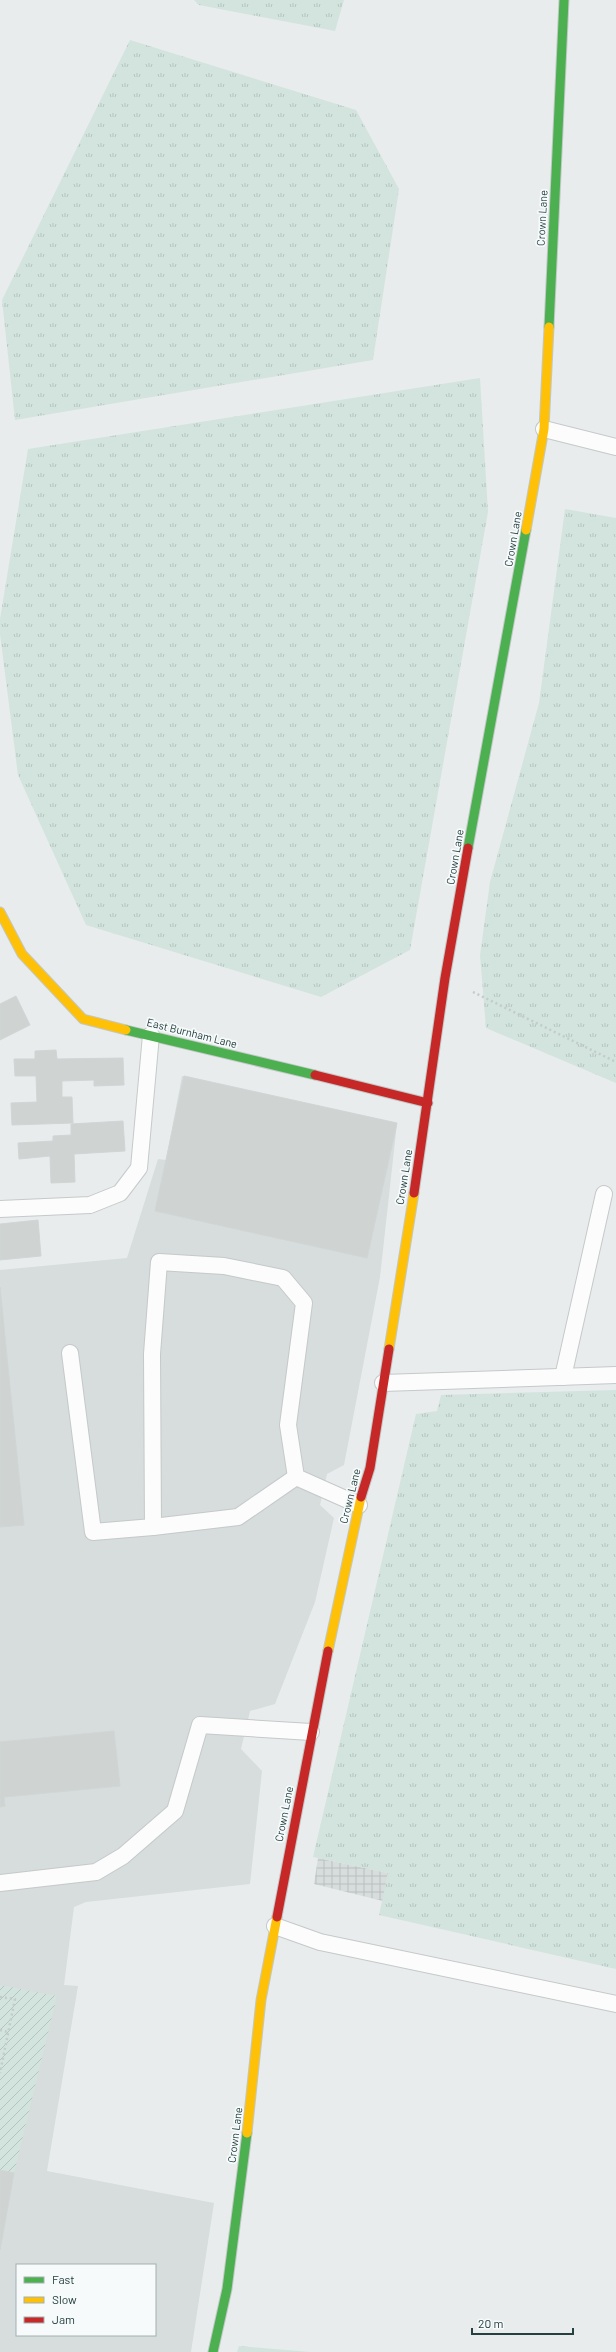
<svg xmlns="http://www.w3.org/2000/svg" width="616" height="2352" viewBox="0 0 616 2352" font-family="Barlow,sans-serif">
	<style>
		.built { fill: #d6dddc; fill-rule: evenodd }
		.industrial { fill: url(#industrial-grid) }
		.grass { fill: url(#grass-tufts) }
		.garden { fill: url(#garden-furrows) }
		.building { fill: #cfd3d2; stroke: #d0d5d5 }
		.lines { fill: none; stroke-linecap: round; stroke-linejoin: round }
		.lane-casing { stroke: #c5c9c9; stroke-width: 18 }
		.fast-casing { stroke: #c2c8c7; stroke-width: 11 }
		.slow-casing { stroke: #c2c8c7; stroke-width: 11 }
		.jam-casing { stroke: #c2c8c7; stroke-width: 11 }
		.path { stroke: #c3cbcb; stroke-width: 2.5; stroke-dasharray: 2 3; stroke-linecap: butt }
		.lane { stroke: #fcfcfc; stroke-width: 16 }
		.fast { stroke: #4caf50; stroke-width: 9 }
		.slow { stroke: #ffc107; stroke-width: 9 }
		.jam { stroke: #c62828; stroke-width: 9 }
		.labels { text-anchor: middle; stroke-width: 3.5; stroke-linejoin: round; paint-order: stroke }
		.street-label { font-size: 11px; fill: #254040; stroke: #f7fafa }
	</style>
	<defs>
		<pattern id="industrial-grid" width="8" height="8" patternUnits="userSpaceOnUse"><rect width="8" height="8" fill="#d6dddc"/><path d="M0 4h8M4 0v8" fill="none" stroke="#b8bfbe"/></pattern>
		<pattern id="grass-tufts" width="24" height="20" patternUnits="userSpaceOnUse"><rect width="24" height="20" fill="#d2e4dd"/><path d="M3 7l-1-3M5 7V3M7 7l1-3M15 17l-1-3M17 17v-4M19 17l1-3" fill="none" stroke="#b4c5bf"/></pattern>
		<pattern id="garden-furrows" width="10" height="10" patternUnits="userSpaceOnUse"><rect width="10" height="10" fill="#d2e4dd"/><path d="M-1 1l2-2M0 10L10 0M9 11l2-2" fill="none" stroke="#b4c5bf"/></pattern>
	</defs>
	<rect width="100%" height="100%" fill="#e8ecec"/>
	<path class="built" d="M182 1076 397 1123 380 1277 344 1465 327 1474 320 1505 334 1518 315 1602 275 1704 250 1711 241 1749 262 1771 250 1884 86 1902 74 1907 64 1985 78 1986 47 2171 214 2203 191 2352H0V1270L127 1258 158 1159 166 1160ZM17 2265H155V2335H17Z"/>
	<polygon class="industrial" points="318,1858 388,1873 383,1901 314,1884"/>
	<g class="grass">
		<polygon points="194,0 344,0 335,31 199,5"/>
		<polygon points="130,40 356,110 399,189 373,360 15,420 2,300"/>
		<polygon points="480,378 488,512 410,950 321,997 86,925 18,775 0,634 0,619 28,449"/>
		<polygon points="565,509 616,518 616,1083 486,1028 480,955 490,882 539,703"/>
		<polygon points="616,1390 616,1969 379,1915 388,1873 313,1857 416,1414 437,1411 441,1395"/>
		<polygon points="239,2346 310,2352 237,2352"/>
	</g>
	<polygon class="garden" points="0,1985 57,1996 14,2173 0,2170"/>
	<g class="building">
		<polygon points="16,996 30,1025 0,1040 0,1004"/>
		<polygon points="56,1050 57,1059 123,1058 124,1085 94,1086 94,1080 62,1081 62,1097 72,1097 73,1123 12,1125 11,1103 37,1102 36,1076 15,1076 14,1059 35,1059 35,1051"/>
		<polygon points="184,1076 397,1123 367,1258 155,1211"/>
		<polygon points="123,1121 125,1151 74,1154 75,1182 51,1183 50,1156 19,1159 18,1143 53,1141 53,1136 71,1135 71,1124"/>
		<polygon points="38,1220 41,1256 0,1260 0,1224"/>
		<polygon points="0,1287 24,1525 0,1527"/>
		<polygon points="114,1731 120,1786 4,1797 5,1806 0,1807 0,1742"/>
		<polygon points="0,2170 14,2173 0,2250"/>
	</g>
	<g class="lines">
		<g class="lane-casing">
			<g id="lane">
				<polyline points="544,429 616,447"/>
				<polyline points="0,1209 90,1205 120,1193 139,1168 151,1035"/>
				<polyline points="70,1353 93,1532 153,1527 152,1354 159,1262 224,1266 283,1278 304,1303 288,1425 296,1477 359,1505"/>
				<polyline points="563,1377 604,1194"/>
				<polyline points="383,1383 616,1375"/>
				<polyline points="153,1527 238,1517 296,1477"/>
				<polyline points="0,1883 96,1872 123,1856 175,1811 200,1725 311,1732"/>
				<polyline points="275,1926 320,1942 616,2004"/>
			</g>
		</g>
		<g class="fast-casing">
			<g id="fast">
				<polyline points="549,327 564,0"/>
				<polyline points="468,848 526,530"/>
				<polyline points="126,1030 315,1075"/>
				<polyline points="213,2352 227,2289 247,2133"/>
			</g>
		</g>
		<g class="slow-casing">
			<g id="slow">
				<polyline points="526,530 544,429 549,327"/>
				<polyline points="0,912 22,954 83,1019 126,1030"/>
				<polyline points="389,1349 414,1193"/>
				<polyline points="328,1651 361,1497"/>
				<polyline points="247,2133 261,2000 277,1917"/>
			</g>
		</g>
		<g class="jam-casing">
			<g id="jam">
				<polyline points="315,1075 428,1103"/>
				<polyline points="414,1193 445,978 468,848"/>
				<polyline points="361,1497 370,1468 389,1349"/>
				<polyline points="277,1917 328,1651"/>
			</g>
		</g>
		<g class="path">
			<polyline points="473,992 616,1062"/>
			<polyline points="0,1997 15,1999 0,2073"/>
			<polyline points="0,2030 8,2032"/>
		</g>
		<use href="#lane" class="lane"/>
		<use href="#fast" class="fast"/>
		<use href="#slow" class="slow"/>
		<use href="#jam" class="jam"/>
	</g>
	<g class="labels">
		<g class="street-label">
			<text transform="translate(542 218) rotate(-87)" y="4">Crown Lane</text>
			<text transform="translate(513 539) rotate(-80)" y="4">Crown Lane</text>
			<text transform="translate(455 857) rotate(-80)" y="4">Crown Lane</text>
			<text transform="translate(192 1033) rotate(14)" y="4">East Burnham Lane</text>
			<text transform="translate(404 1177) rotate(-81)" y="4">Crown Lane</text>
			<text transform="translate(350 1496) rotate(-76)" y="4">Crown Lane</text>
			<text transform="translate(284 1814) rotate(-79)" y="4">Crown Lane</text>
			<text transform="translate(235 2135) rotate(-83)" y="4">Crown Lane</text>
		</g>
	</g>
	<rect x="16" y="2264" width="140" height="72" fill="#f7fafa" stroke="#a3b0b0"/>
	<rect x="24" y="2277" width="20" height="6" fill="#4caf50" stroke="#a3b0b0"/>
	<text x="52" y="2284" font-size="12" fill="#254040">Fast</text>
	<rect x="24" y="2297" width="20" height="6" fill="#ffc107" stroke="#a3b0b0"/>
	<text x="52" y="2304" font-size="12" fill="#254040">Slow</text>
	<rect x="24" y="2317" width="20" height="6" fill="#c62828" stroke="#a3b0b0"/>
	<text x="52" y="2324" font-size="12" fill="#254040">Jam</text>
	<path d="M472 2328v6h101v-6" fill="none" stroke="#254040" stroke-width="2"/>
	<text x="478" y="2328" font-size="12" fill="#254040" stroke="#f7fafa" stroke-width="3" paint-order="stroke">20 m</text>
</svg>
